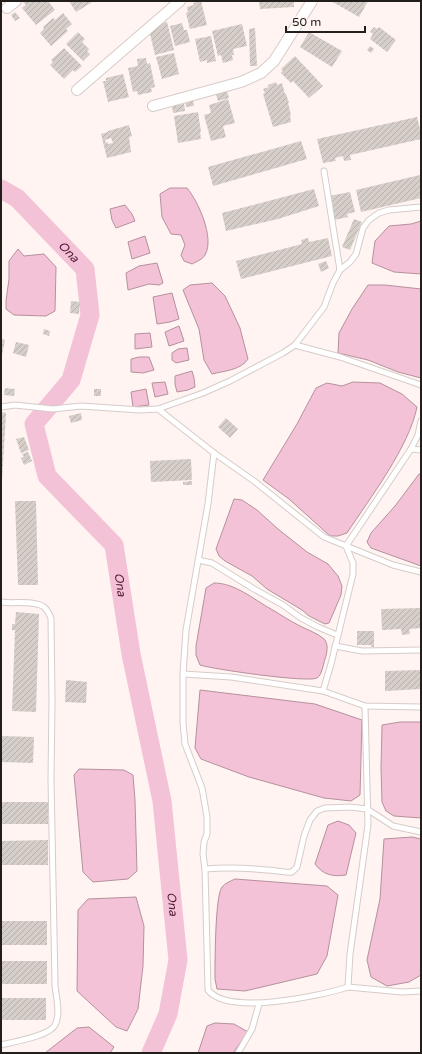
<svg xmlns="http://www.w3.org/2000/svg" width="422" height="1054" viewBox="0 0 422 1054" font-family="'Varela Round',sans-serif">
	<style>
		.water { fill: #f4c2d6; stroke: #b5919e }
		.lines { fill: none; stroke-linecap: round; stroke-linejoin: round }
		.river { stroke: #f4c2d6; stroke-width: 19 }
		.building { fill: url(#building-hatch); fill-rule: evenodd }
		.lane-casing { stroke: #d6ccc8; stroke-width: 7 }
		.street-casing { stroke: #d6ccc8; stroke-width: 12 }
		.lane { stroke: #fff; stroke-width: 5 }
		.street { stroke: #fff; stroke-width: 10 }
		.labels { text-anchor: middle; stroke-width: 3; stroke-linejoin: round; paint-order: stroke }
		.water-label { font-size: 12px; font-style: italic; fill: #551b38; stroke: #fff4f1 }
	</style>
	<defs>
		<pattern id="building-hatch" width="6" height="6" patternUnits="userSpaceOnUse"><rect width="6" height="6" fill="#d6cec8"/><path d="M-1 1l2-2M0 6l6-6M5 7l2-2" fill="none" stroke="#b7b0ab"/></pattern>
	</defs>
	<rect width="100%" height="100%" fill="#fff4f1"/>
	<g class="water">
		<path d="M170 188H187C198 201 215 238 205 255 203 259 196 262 192 264L184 261 181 255 185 245 181 235 171 234 162 217 160 194Z"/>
		<polygon points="125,205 132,214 135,221 116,228 112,220 110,209"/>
		<polygon points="421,221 421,274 394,272 372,263 375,241 389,226 411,224"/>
		<polygon points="145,236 150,253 132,259 128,242"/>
		<polygon points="18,249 24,256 44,254 56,267 55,311 46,316 14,315 6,309 6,301 9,279 9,261"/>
		<polygon points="157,263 163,283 159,285 149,284 128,290 126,273 139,266"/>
		<path d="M212 283 225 296 240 328 248 359C241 370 224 371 212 374L204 360 199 329 183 290 190 285Z"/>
		<polygon points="368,285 385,285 421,289 421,378 398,372 368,360 338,353 339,333 352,309"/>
		<polygon points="172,293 179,319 170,322 157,324 153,297"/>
		<polygon points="179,326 184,341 169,346 165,332"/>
		<polygon points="150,333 152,347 135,349 135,334"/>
		<polygon points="187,348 189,360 176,363 172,360 172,353 178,349"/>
		<polygon points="139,357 149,357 154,370 143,373 131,372 131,359"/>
		<polygon points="192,371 194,378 195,387 188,390 177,392 175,384 175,376"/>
		<polygon points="165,382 168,394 155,397 152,383"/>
		<path d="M353 382 380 383 402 394 417 407C409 447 370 498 347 533L338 536H330L289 499 263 480 297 424 316 388 327 383 342 386Z"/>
		<polygon points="146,389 149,405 133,407 131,392"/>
		<polygon points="419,474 421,474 421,566 371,548 367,542 371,533 395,506"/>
		<polygon points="234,499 242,500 257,510 278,529 307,552 328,564 338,576 342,586 341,595 329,623 325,624 309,616 302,610 267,589 252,576 225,561 219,556 216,549"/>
		<path d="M214 583C235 583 253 599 271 609 281 615 290 621 300 626 308 630 317 633 324 639 329 644 327 653 325 659 323 665 322 675 317 678 308 683 212 669 200 665L196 655V646L206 588Z"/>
		<polygon points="200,690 315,704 362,720 360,795 351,801 324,798 249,777 201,759 195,748"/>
		<polygon points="400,722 421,722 421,818 394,816 386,811 382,802 381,768 382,725"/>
		<polygon points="79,769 124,770 133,775 135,800 137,871 128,879 93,882 83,872 74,775"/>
		<path d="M338 821 349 825 356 833 346 875C333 877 323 875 315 864L328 825Z"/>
		<polygon points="412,837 421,839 421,975 409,982 387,986 371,977 367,960 380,899 384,839"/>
		<path d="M235 879 327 886 338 895 327 956 317 974 245 991 217 989 215 979C215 963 215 896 222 887 225 883 231 881 235 879Z"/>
		<polygon points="136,897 144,926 143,966 138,1009 127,1031 116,1027 77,991 78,910 88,899"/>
		<polygon points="215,1023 234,1024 248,1032 233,1053 198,1053 207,1026"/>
		<polygon points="89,1027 114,1047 110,1053 45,1053 77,1028"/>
	</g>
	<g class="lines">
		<path class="river" id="s1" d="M1 189 17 198 85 269 90 315 71 380 34 424 47 476 114 545 131 654 162 801 178 960 168 1014 151 1053"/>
	</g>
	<g class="building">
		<polygon points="25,1 48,1 55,10 36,25 22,8 26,5 23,2"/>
		<polygon points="69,1 94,1 76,12"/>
		<polygon points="201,1 207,25 190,29 186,13 188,12 187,7 194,5 193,3"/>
		<polygon points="259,1 294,1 294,7 260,9"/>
		<polygon points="331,1 368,1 359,17"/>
		<polygon points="15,12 20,18 15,21 11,15"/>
		<polygon points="63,13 72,24 66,29 68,31 51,46 40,33 44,29 43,27 53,18 55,20"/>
		<polygon points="167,22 174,50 155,55 149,30 153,25"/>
		<polygon points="182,23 184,30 187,30 190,42 175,46 170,26"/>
		<polygon points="242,24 247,46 233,49 234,55 232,55 233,60 223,63 221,55 218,56 212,31"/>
		<polygon points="374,27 377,29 379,27 396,40 387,52 370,39 373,34 370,32"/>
		<polygon points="255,28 257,66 250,66 249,29"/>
		<polygon points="78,32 85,39 82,42 89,49 87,51 90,54 83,61 66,44"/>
		<polygon points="309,32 342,51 332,67 300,47"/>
		<polygon points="211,36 216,61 207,63 207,60 200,62 195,39"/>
		<polygon points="370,46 374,49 371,53 367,50"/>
		<polygon points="64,48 82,66 75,72 73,70 64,79 50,65 53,62 51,60"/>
		<polygon points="174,53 179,74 162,79 156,57"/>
		<polygon points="295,56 323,86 309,98 293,81 291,83 281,73 283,71 281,69"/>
		<polygon points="146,58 147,64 150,63 155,87 151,88 152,92 138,95 137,91 133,92 128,68 138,66 137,59"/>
		<polygon points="123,74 129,97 108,102 103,81 106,81 106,78"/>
		<polygon points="276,82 277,85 282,83 285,94 286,94 289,103 288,103 291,115 290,116 291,122 273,127 263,94 265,93 263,89 269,87 268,85"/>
		<polygon points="227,91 229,98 218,101 216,94"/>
		<polygon points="193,99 194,106 186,107 185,101"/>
		<polygon points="228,99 235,123 223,126 226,137 211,141 204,115 211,113 209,105"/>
		<polygon points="184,104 185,111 173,113 172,106"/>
		<polygon points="198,112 201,132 200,132 201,139 178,143 174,116"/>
		<polygon points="417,117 421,133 421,139 350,155 351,160 344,161 343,156 335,158 336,161 323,163 317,139"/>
		<path d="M129 125 132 136 129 137 131 152 107 158 101 134 108 132V131ZM111 138 113 143 108 144V142L106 143 105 140Z"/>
		<polygon points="301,141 307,159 213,186 208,167"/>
		<polygon points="420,175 421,198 361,212 356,190"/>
		<polygon points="314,189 319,206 278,219 226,231 222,213"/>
		<polygon points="350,192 355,212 347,214 348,217 334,220 329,196"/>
		<polygon points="354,219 362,222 350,250 342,247"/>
		<polygon points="308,238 309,242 328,238 332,256 241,279 236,261 302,244 301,240"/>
		<polygon points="326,261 329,268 321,272 318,264"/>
		<polygon points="71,301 80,302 79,314 70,313"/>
		<polygon points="44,329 50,331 49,336 43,334"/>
		<polygon points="1,339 5,340 2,355 1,355"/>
		<polygon points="16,342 29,345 26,357 13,353"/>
		<polygon points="5,388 15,389 14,396 4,395"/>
		<rect x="94" y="389" width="7" height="7"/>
		<polygon points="1,412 6,413 2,481 1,481"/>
		<polygon points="81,413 82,420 71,423 69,416"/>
		<polygon points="226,418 238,429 230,438 218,427"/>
		<polygon points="24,437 29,450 21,453 16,439"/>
		<polygon points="28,452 32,461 24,465 21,458 24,457 22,454"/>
		<polygon points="191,459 192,480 151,482 150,461"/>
		<polygon points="192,481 192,485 183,485 183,482"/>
		<polygon points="15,501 36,501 38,585 18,585"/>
		<polygon points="421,608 421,628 409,629 410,634 402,635 401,629 382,630 381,609"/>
		<polygon points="16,612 39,614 36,712 12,711 15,630 12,630 12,624 15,624"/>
		<polygon points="357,631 374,631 374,647 371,647 371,645 357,645"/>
		<polygon points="421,670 421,689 385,691 385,671"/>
		<polygon points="66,680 87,682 86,703 65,702"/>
		<polygon points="1,736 34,737 33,763 1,762"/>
		<rect x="1" y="802" width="47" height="22"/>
		<polygon points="48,840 48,865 1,865 1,841"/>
		<rect x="1" y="921" width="46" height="24"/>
		<rect x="1" y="961" width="46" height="23"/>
		<rect x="1" y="998" width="45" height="22"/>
	</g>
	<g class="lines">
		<g class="lane-casing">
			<g id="lane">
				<polyline points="324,171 340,270"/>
				<polyline points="295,345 324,307 333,283 340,270 350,262 356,254 363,228 369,220 379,213 389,210 421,207"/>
				<polyline points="1,407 15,405 53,409 81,406 140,410 158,409 203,393 230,381 283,353 295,345 340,357 421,385"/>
				<polyline points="158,409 214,453 254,481 324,537 393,565 421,572"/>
				<polyline points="421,421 418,435 411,449 346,546 353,563 353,574 331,664 323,691 365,706 421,707"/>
				<polyline points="411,449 421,450"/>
				<path d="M214 453 208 504 186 630 183 674V723L185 744 202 788 207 817V834L204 842 203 854 205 869 208 990C228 1016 320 996 348 987"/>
				<polyline points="198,560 212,563 254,589 283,605 301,618 318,627 337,635"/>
				<path d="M1 602C12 604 34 600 44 607 47 609 49 614 51 618L52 702 51 779 55 985C56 997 61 1014 55 1025 50 1036 13 1042 1 1045"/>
				<polyline points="335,646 362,651 421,650"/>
				<polyline points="183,674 231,677 323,691"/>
				<polyline points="365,706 368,825 350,954 348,987 402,992 421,991"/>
				<path d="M205 869C226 867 247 868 267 870 276 870 283 873 292 872L297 867 304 836 310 820 317 811 325 808 350 807 367 809 393 826 421 832"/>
				<polyline points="238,1053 252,1029 259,1004"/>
			</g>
		</g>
		<g class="street-casing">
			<g id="street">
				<polyline points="7,8 16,1"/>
				<polyline points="77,90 180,1"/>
				<polyline points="153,106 241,82 261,73 274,61 312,1"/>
			</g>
		</g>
		<use href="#lane" class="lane"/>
		<use href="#street" class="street"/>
	</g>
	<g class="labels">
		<g class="water-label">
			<text dy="4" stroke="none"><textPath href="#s1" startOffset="93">Ona</textPath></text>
			<text dy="4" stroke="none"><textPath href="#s1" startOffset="478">Ona</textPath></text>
			<text dy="4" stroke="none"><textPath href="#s1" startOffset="802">Ona</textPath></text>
		</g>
	</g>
	<rect width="422" height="1054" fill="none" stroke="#211e1c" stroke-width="4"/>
	<path d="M286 26v6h79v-6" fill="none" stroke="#211e1c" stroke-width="2"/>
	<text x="292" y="26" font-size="12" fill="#211e1c" stroke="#fff4f1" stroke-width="3" paint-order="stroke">50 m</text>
</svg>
